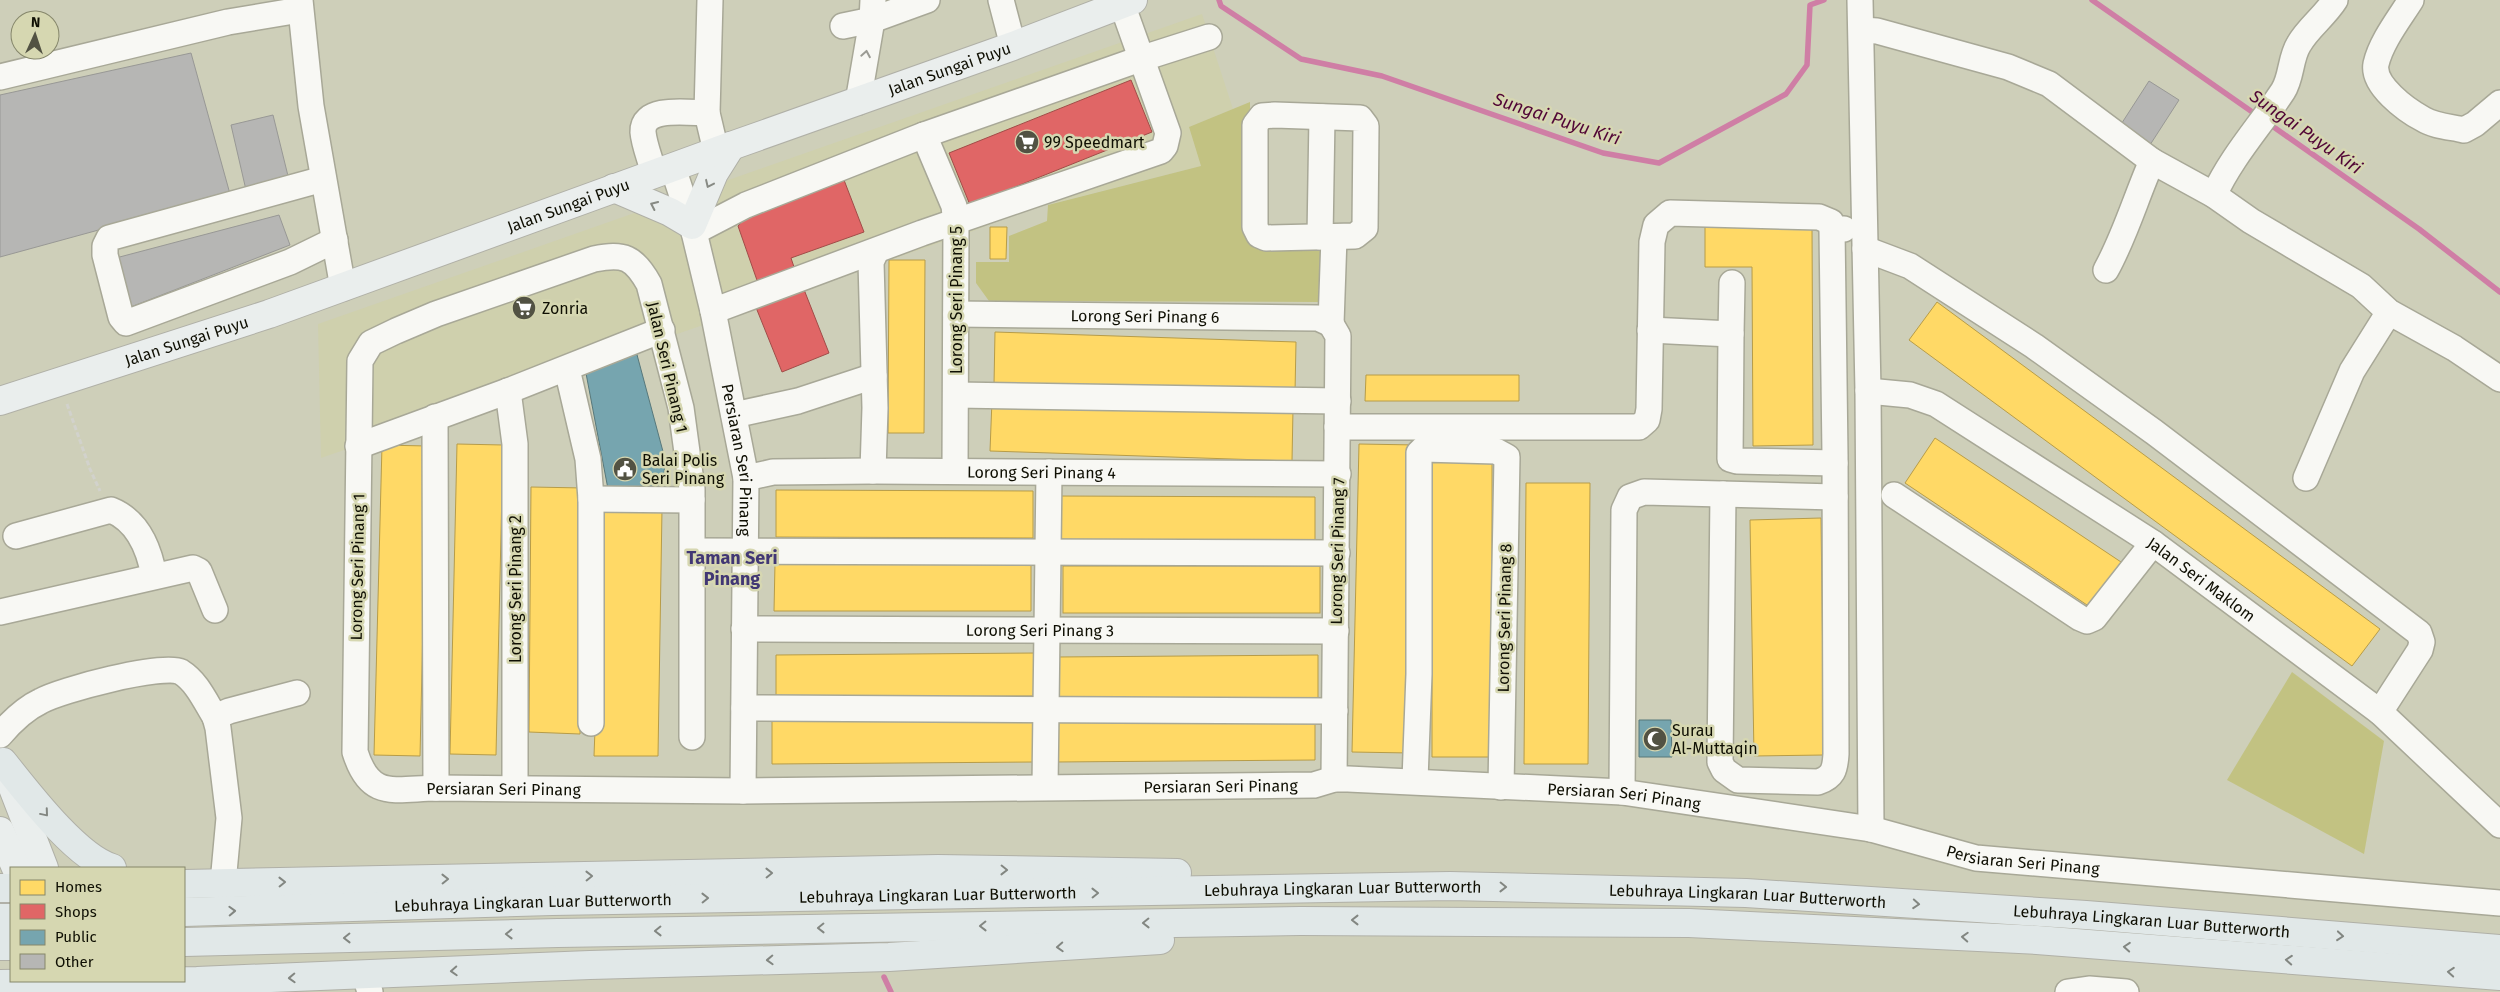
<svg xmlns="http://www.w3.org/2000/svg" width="2500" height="992" viewBox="0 0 2500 992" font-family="'Fira Sans',sans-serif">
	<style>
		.built { fill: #cfd0ad }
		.green { fill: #c2c282 }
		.homes { fill: #ffd966; stroke: #b79c48 }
		.shops { fill: #e06666; stroke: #a14c48 }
		.public { fill: #76a5af; stroke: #57787b }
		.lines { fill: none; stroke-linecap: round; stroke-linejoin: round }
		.stream { stroke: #cf7ea5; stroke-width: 5.5 }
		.building { fill: #b6b6b4; stroke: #989895 }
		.minor-casing { stroke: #a8a897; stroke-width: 28 }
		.major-casing { stroke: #b0b0a7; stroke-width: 30 }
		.highway-casing { stroke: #b0b0a7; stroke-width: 30 }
		.path { stroke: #d2d2cc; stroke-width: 3; stroke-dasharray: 5 2.5; stroke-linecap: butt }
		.minor { stroke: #f8f8f4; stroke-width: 25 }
		.major { stroke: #eaeeed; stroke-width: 28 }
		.highway { stroke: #e1e8e8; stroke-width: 28 }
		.oneway { stroke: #9b9b94 }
		.oneway2 { stroke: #878a84 }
		.oneway3 { stroke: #828681 }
		.labels { text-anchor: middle; stroke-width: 5; stroke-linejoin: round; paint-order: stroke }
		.street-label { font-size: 16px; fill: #0f0f03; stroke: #d6d7b1 }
		.poi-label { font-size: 16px; fill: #0f0f03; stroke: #d6d7b1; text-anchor: start }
		.water-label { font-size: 18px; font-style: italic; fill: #510636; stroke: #d6d7b1 }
		.neighbourhood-label { font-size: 18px; font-weight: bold; fill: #413774; stroke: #d6d7b1 }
	</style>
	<rect width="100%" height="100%" fill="#cecfb9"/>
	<polygon class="built" points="1202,14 1233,109 1189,127 1201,166 1026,210 976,230 321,458 318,324"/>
	<g class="green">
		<polygon points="1250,102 1250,244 1321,245 1321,302 989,301 976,283 976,262 1009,262 1009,236 1047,221 1048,205 1201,166 1189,127"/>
		<polygon points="2292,672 2384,741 2364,854 2227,780"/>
	</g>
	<g class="homes">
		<polygon points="1812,225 1813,445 1753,446 1752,267 1705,267 1705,226"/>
		<polygon points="990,227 1007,227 1006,259 990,259"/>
		<polygon points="889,260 925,260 924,433 888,433"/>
		<polygon points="1937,302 2380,629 2352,666 1909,340"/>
		<polygon points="995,332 1296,342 1295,393 994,384"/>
		<polygon points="1366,375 1519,375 1519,401 1365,401"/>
		<polygon points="992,400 1293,409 1292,461 990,451"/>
		<polygon points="1935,438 2124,564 2093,609 1905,483"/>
		<polygon points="457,444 503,445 496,755 450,754"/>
		<polygon points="1359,444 1417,445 1410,753 1352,752"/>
		<polygon points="382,445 427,446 420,756 374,755"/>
		<polygon points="1432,460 1492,461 1492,757 1432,757"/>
		<polygon points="1526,483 1590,483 1588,764 1524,764"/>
		<polygon points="531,487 584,488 580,734 529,732"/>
		<polygon points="776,490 1033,491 1033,538 776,537"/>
		<polygon points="1058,496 1315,497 1315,544 1058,544"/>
		<polygon points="606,509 662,509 658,756 594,756 603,514"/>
		<polygon points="1821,518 1824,755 1754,756 1750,520"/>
		<polygon points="775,563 1031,564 1031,611 774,611"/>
		<rect x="1063" y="566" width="257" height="47"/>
		<polygon points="1036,653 1037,696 776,697 776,655"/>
		<polygon points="1318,655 1318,698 1057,699 1057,657"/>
		<polygon points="1033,719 1033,762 772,764 772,721"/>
		<polygon points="1315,720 1315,760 1055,762 1054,721"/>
	</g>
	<g class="shops">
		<polygon points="1131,80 1152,132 970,205 949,153"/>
		<polygon points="844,180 864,232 791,258 796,273 759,286 738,226 756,206"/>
		<polygon points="803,287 829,353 782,372 755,305"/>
	</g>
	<g class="public">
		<polygon points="636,351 665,459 663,490 608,489 585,368"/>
		<polygon points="1639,720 1671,720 1672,757 1639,757"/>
	</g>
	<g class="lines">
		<g class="stream">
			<polyline points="1219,0 1221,6 1301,59 1382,76 1603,153 1659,163 1786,94 1807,65 1810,5 1824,0"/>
			<polyline points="2092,0 2258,116"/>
			<polyline points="2268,123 2419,229 2500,292"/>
			<polyline points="884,977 891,992"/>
		</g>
	</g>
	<g class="building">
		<polygon points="191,53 230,194 0,257 0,95"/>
		<polygon points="2149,81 2179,100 2148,148 2118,129"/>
		<polygon points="273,115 289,180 246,190 231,125"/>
		<polygon points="279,215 290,245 123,310 112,259"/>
	</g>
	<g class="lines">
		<g class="minor-casing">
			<g id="minor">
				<polyline points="300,0 311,106 343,288"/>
				<polyline points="710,0 707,113 716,151"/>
				<polyline points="1001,0 1013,46"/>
				<polyline points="1860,0 1868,391 1871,829"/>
				<path d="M2411 0C2399 19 2381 42 2376 64 2372 85 2406 110 2423 119 2434 126 2451 127 2464 130L2475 124 2500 103"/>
				<polyline points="843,26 872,20 927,0"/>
				<polyline points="1862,30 1877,31 2008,67 2049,84 2152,161 2214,195 2251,221 2361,286 2389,312 2454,348 2500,379"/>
				<polyline points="0,77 228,22 300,10"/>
				<polyline points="858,102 872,20 873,0"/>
				<polygon points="1275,115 1360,118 1366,126 1365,228 1355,236 1266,238 1259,235 1255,227 1255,125 1262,116"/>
				<polyline points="924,135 954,206 956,223 955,471"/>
				<path id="s1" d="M673 168 694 232 713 311 746 478 743 791"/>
				<path d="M654 174C651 161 644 145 643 132 642 105 690 113 707 113"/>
				<polyline points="323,179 109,238 105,246 105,255 121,317 126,323 290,262 335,240"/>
				<path d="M2214 195C2232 156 2260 126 2283 91 2292 77 2290 58 2299 44 2308 28 2325 16 2335 0"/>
				<polyline points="694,232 746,205 924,135 1140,59 1209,37"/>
				<polyline points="1320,237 1322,117"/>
				<polyline points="1865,249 1910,266 2034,346 2154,432 2419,633 2422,642 2420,650 2380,712"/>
				<path d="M2106 270C2125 236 2136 197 2152 161"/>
				<polyline points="713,311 922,233 1161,151 1165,146 1168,133 1122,4"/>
				<path id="s2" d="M956 314 1318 318 1331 324"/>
				<polyline points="1331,324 1338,336 1334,779"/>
				<polyline points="1331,324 1334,237"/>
				<polyline points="1650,330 1731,334 1732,283"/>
				<polyline points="1731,334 1730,459 1737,461 1835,463"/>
				<polyline points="567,369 588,459 591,499 591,723"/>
				<polyline points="508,391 515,444 515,788"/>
				<path id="s3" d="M1868 391 1910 395 1936 404 2153 543 2380 712 2500 825"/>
				<polyline points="956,395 1338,401"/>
				<polyline points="734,415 798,401 874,376"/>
				<polyline points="435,417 436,788"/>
				<polyline points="1337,427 1639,427 1647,420 1649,409 1652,242 1656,225 1670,213 1819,217 1831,222 1832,229 1844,229"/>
				<polyline points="358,446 508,391 662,330"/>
				<polyline points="873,471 875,408 871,262 876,251"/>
				<path id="s4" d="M746 478 773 472 873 471 1338 474"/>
				<polyline points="2306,478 2352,371 2389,312"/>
				<path d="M1723 494 1720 762 1724 770 1738 780 1818 782C1833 777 1835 770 1836 754L1835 455 1832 229"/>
				<polyline points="1894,495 2080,618 2087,621 2094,618 2153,543"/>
				<polyline points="591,499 692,500"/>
				<path d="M16 536 111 510C138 521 149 548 154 576"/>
				<polyline points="693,551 1337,553"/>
				<polyline points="0,612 193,568 199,571 215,610"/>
				<path id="s5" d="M744 629 1336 631"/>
				<polyline points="744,708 1335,711"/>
				<path d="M0 735C12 721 24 709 41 701 60 690 163 663 181 672 197 682 205 701 215 717"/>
				<path id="s6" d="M692 737V489L681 408 649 284C634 257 624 253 594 259L436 314 396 331 371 343 360 361 355 752C370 800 393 789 436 788L743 791 1314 785 1334 779H1348L1622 792 1871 829 1976 858 2500 903"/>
				<polyline points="1415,780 1419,674 1419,453 1423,449 1496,451 1507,457 1501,787"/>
				<polyline points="1045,787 1049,472"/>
				<polyline points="1622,792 1624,510 1630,497 1644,492 1835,497"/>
				<polyline points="223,883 229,818 218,728 215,717 229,711 297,693"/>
				<polyline points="365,975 370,992"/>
				<polyline points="2068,992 2089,989 2126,992"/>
			</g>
		</g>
		<g class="major-casing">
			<g id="major">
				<polyline points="614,188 670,212 692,225 714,173 731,146"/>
				<path id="s7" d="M0 401 269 314 731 146 1013 46 1133 0"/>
				<polyline points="6,770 44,868"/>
				<polyline points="0,831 16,868"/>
			</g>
		</g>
		<g class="highway-casing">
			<g id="highway">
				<path d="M3 762C27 792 76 857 112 868"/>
				<polyline points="184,884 938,869 1177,873"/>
				<polyline points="0,888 11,888"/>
				<path id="s8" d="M184 912 552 901 1450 886 1746 893 2086 915 2500 949"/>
				<polyline points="0,918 11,918"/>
				<polyline points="184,942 558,933 1300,921 1689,923 2037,940 2500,976"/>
				<polyline points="0,946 11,946"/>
				<polyline points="0,984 197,981 590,965 889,957 1160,940"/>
			</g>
		</g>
		<polyline class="path" points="67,404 90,469 100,491"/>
		<use href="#minor" class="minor"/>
		<use href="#major" class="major"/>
		<use href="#highway" class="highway"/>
	</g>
	<defs><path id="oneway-chevron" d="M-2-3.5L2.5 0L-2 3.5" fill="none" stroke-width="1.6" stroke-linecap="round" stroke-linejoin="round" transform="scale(1.25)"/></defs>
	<use class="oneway" href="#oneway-chevron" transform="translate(866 54) rotate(-80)"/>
	<g class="oneway2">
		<use href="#oneway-chevron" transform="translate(709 184) rotate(115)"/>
		<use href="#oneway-chevron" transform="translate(654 205) rotate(-155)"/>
	</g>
	<g class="oneway3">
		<use href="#oneway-chevron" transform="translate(45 813) rotate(50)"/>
		<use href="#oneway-chevron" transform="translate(1004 870) rotate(1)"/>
		<use href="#oneway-chevron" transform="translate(769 873) rotate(-1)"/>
		<use href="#oneway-chevron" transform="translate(589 876) rotate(-1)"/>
		<use href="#oneway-chevron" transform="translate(445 879) rotate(-1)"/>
		<use href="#oneway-chevron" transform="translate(282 882) rotate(-1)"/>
		<use href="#oneway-chevron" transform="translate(1503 887) rotate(1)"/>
		<use href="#oneway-chevron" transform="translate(1095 893) rotate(-1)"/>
		<use href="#oneway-chevron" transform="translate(705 898) rotate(-1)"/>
		<use href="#oneway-chevron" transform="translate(1916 904) rotate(4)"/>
		<use href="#oneway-chevron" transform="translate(232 911) rotate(-2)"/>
		<use href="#oneway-chevron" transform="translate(1355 920) rotate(180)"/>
		<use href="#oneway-chevron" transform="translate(1146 923) rotate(179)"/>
		<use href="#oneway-chevron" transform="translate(983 926) rotate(179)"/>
		<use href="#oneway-chevron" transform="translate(821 928) rotate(179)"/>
		<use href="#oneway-chevron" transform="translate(658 931) rotate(179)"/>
		<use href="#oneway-chevron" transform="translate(509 934) rotate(179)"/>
		<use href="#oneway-chevron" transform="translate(2340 936) rotate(5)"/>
		<use href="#oneway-chevron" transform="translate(1965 937) rotate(-177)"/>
		<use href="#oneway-chevron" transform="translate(347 938) rotate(179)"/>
		<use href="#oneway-chevron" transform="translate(1060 947) rotate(177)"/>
		<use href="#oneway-chevron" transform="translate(2127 947) rotate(-176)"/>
		<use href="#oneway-chevron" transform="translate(770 960) rotate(178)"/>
		<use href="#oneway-chevron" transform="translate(2289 960) rotate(-176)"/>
		<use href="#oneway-chevron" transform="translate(454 971) rotate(177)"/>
		<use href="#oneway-chevron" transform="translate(2451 972) rotate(-176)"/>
		<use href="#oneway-chevron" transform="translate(292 978) rotate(178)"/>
	</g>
	<defs>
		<g id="supermarket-disc" transform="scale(1.25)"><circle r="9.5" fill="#525243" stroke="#d6d7b1"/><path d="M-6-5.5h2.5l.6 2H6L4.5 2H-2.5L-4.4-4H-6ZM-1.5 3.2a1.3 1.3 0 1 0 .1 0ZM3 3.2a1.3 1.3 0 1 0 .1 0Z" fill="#fff"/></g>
		<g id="civic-disc" transform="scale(1.25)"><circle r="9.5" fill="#525243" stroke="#d6d7b1"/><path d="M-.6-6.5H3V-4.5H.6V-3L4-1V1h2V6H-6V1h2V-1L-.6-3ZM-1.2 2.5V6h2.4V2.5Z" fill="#fff"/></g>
		<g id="mosque-disc" transform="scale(1.25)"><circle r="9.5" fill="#525243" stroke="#d6d7b1"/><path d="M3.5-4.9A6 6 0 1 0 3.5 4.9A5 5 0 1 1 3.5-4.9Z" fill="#fff"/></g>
	</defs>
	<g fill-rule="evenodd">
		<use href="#supermarket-disc" x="1027" y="142"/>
		<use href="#supermarket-disc" x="524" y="308"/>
		<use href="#civic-disc" x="625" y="469"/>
		<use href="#mosque-disc" x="1655" y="739"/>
	</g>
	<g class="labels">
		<g class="street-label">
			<text dy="6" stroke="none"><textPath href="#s7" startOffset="1006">Jalan Sungai Puyu</textPath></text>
			<text dy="6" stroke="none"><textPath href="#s7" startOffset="601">Jalan Sungai Puyu</textPath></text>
			<text transform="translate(956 300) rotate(-90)" y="6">Lorong Seri Pinang 5</text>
			<text dy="6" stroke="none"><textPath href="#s2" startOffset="189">Lorong Seri Pinang 6</textPath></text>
			<text dy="6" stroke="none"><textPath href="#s7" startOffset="196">Jalan Sungai Puyu</textPath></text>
			<text transform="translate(668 367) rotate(77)" y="6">Jalan Seri Pinang 1</text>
			<text dy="6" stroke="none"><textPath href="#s1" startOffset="300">Persiaran Seri Pinang</textPath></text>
			<text dy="6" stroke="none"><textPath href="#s4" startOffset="296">Lorong Seri Pinang 4</textPath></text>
			<text transform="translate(1337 551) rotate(-89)" y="6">Lorong Seri Pinang 7</text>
			<text transform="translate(357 567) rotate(-89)" y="6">Lorong Seri Pinang 1</text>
			<text dy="6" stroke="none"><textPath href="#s3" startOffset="388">Jalan Seri Maklom</textPath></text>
			<text transform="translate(515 589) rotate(-90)" y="6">Lorong Seri Pinang 2</text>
			<text transform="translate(1504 618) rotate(-89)" y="6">Lorong Seri Pinang 8</text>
			<text dy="6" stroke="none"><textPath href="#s5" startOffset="296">Lorong Seri Pinang 3</textPath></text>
			<text dy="6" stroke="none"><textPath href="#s6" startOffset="2061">Persiaran Seri Pinang</textPath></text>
			<text dy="6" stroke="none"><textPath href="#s6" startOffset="1344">Persiaran Seri Pinang</textPath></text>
			<text dy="6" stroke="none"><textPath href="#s6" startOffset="2466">Persiaran Seri Pinang</textPath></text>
			<text dy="6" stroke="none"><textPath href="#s6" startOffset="2871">Persiaran Seri Pinang</textPath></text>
			<text dy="6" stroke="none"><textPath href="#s8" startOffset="1159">Lebuhraya Lingkaran Luar Butterworth</textPath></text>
			<text dy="6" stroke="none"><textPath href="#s8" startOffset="754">Lebuhraya Lingkaran Luar Butterworth</textPath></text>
			<text dy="6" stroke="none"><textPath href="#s8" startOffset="1564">Lebuhraya Lingkaran Luar Butterworth</textPath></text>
			<text dy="6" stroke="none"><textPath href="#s8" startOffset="349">Lebuhraya Lingkaran Luar Butterworth</textPath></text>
			<text dy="6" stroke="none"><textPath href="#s8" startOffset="1969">Lebuhraya Lingkaran Luar Butterworth</textPath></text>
		</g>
		<g class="poi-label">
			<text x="1044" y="148">99 Speedmart</text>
			<text x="542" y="314">Zonria</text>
			<text x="642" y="466">Balai Polis<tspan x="642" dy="18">Seri Pinang</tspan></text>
			<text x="1672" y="736">Surau<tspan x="1672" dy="18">Al-Muttaqin</tspan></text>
		</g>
		<g class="water-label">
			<text transform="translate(1557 119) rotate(18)" y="6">Sungai Puyu Kiri</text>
			<text transform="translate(2306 132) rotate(35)" y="6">Sungai Puyu Kiri</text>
		</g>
		<g class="neighbourhood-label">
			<text x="732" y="564">Taman Seri<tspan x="732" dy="21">Pinang</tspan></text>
		</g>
	</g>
	<rect x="10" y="867" width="175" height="115" fill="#d6d7b1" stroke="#86876b"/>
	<rect x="20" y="880" width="25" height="15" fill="#ffd966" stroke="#86876b"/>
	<text x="55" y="892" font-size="15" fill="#0f0f03">Homes</text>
	<rect x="20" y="904" width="25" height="15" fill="#e06666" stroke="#86876b"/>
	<text x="55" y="917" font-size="15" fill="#0f0f03">Shops</text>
	<rect x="20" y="930" width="25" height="15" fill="#76a5af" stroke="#86876b"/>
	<text x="55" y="942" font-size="15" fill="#0f0f03">Public</text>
	<rect x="20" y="954" width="25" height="15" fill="#b6b6b4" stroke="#86876b"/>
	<text x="55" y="967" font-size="15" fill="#0f0f03">Other</text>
	<g transform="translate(35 35) rotate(3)"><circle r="24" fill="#d6d7b1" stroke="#86876b"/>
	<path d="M0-4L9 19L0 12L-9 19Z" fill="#525243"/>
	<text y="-8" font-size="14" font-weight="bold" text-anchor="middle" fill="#0f0f03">N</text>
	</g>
</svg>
